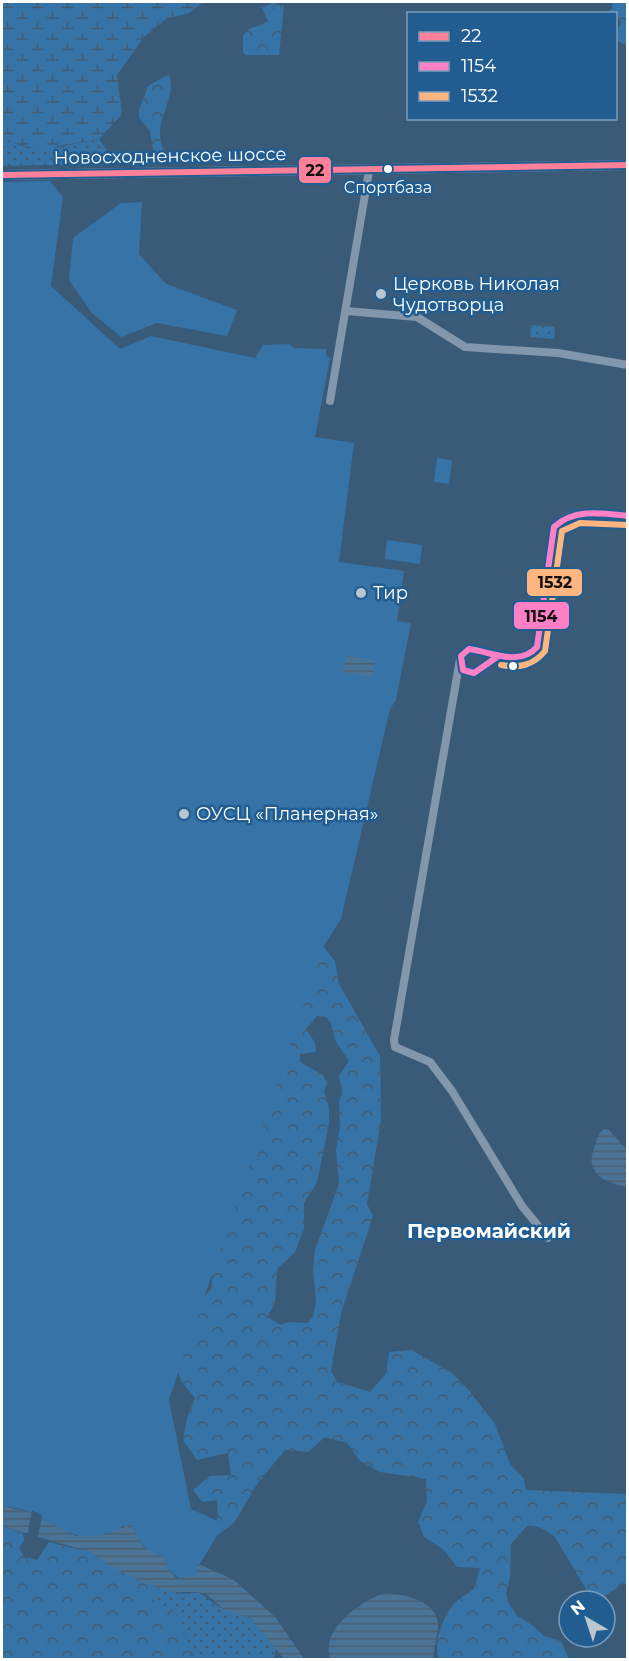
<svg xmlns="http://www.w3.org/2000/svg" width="629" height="1661" viewBox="0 0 629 1661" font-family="Montserrat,sans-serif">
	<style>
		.grass { fill: url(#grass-dots) }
		.forest { fill: url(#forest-crowns); fill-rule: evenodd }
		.wetland { fill: url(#wetland-marsh) }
		.garden { fill: #3673a7 }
		.water { fill: url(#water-rules) }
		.pier { fill: #3a5b78 }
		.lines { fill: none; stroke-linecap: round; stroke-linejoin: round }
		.minor { stroke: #8297ab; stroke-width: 8 }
		.secondary { stroke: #8a9eaf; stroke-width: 10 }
		.bus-1-casing { stroke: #215d91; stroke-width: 10 }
		.bus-2-casing { stroke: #215d91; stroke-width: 10 }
		.bus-3-casing { stroke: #215d91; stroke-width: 10 }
		.bus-1 { stroke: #ff8098; stroke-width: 6 }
		.bus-2 { stroke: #ff80c5; stroke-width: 6 }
		.bus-3 { stroke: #ffb580; stroke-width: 6 }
		.bus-dot { fill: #fff; stroke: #215d91; stroke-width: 2 }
		.poi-dot { fill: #bac6d0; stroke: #215d91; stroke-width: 2 }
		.labels { text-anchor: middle; stroke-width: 5; stroke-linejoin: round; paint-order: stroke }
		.bus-label { font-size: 16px; fill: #fff; stroke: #215d91 }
		.street-label { font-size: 18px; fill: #fff; stroke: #215d91 }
		.poi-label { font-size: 18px; fill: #fff; stroke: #215d91; text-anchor: start }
		.neighbourhood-label { font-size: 20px; font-weight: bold; fill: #fff; stroke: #215d91 }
		.line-badge { stroke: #215d91; stroke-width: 2 }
		.pale-badge-label { font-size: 16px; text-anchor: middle; font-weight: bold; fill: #111 }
	</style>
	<defs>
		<pattern id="grass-dots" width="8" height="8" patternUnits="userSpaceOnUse" patternTransform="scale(1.5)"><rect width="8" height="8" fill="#3673a7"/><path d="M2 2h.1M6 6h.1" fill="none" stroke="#435c70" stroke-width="1.8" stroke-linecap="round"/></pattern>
		<pattern id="forest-crowns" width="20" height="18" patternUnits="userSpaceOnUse" patternTransform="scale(1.5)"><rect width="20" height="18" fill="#3673a7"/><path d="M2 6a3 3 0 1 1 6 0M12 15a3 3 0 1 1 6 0" fill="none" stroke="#435c70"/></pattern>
		<pattern id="wetland-marsh" width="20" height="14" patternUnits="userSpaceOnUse" patternTransform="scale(1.5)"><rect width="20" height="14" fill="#3673a7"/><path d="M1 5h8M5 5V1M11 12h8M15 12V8" fill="none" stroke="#435c70"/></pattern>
		<pattern id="water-rules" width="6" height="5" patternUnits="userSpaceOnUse" patternTransform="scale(1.5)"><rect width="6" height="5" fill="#4a7497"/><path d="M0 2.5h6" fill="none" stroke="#4b5e6e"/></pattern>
	</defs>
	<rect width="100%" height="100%" fill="#3a5b78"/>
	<g class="grass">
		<path d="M2 136C34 159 63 145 99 139L112 158 110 164 2 166Z"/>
		<polygon points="531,325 555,327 554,339 530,337"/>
		<polygon points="157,1586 183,1594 199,1592 219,1607 251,1618 276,1649 274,1659 195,1659 181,1629 151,1599"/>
	</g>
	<g class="forest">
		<polygon points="273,2 284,6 279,55 246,55 243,52 243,35 249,29 265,23 267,20 262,8"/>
		<polygon points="628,2 628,46 627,46 616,40 616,32 621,23 616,14 610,11 613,3"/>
		<path d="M169 74C176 94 162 111 160 130 159 140 165 146 162 159L154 155 150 131 139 118V110L148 86Z"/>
		<path d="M318 940 335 961 339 984 380 1056 381 1120 367 1204 373 1216 341 1313 331 1371 338 1382 370 1392 386 1374 389 1352 411 1350 451 1372 467 1388 495 1424 510 1464 524 1479 526 1490 627 1494V1587L625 1583 596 1601H593L555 1537C546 1530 538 1525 527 1526L511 1544 510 1577 506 1594 508 1602 517 1616 532 1625 544 1636 561 1641 569 1659H439C432 1644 445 1611 457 1601 462 1596 469 1593 474 1589L480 1568 457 1567 443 1549 424 1537 418 1522 427 1501 426 1479 380 1472 360 1461 347 1443 325 1437 308 1452 285 1450 257 1484 234 1523 212 1539 218 1514 217 1500 202 1502 193 1490 210 1476 231 1475 228 1453 197 1460 183 1440 187 1418 195 1398 181 1381 175 1360 189 1343 169 1334 212 1288 211 1265ZM317 1016 326 1017 331 1023 335 1040 349 1061 339 1076 342 1093 339 1101 340 1126 336 1150 339 1184 315 1250 313 1269 316 1301 313 1317 307 1323 288 1322 281 1325 267 1317 275 1303 277 1269 295 1252 304 1229V1203L317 1182 329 1124V1107L324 1091 327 1083 323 1075 300 1062V1054L316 1052 315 1043 306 1029Z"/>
		<polygon points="2,1526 23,1533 24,1541 19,1548 24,1557 37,1560 49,1542 90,1552 110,1566 157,1586 152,1599 181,1617 181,1629 195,1659 2,1659"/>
	</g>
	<polygon class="wetland" points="2,2 203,2 189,13 166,19 144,37 117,75 122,114 99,139 58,146 44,151 11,142 2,136"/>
	<g class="garden">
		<path d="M50 181 63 197 51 286 120 349 151 336 255 358 263 345 289 344 294 348 326 349V356L330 358 315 437 354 443 339 562 404 571 397 621 411 623 396 700 390 709 341 919 325 944 169 1400 191 1509 224 1524 198 1567 197 1575 181 1580 168 1569 165 1558C149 1552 139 1546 134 1529L123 1526C86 1554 60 1525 29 1512 21 1508 10 1507 2 1506V182Z"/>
		<polygon points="142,202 139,254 166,284 237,310 227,336 157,323 121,337 92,313 69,280 73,238 121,203"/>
		<polygon points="437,458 452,460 449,484 434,482"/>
		<polygon points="387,540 422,545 420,564 385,559"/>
	</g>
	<g class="water">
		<polygon points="346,656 375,660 372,677 343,672"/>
		<path d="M604 1129H608L627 1150V1187C604 1182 583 1173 595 1146 597 1139 598 1133 604 1129Z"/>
		<polygon points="2,1506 29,1512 76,1536 98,1536 131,1525 143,1547 165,1558 168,1569 177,1579 197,1575 197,1567 201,1565 234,1580 276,1618 304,1659 284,1659 251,1618 226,1611 207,1595 199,1592 172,1592 142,1582 110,1566 90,1552 2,1526"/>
		<path d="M385 1593C403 1594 439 1601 438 1626 437 1637 434 1648 433 1659H331C319 1630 361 1601 385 1593Z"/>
	</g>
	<polygon class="pier" points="32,1510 42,1516 37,1541 27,1538"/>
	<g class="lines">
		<g class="minor">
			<polyline points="346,311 417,317 465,347 558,353 628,365"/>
			<polyline points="330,401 369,171"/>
			<path d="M497 657 474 673 463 670 460 663 461 656 469 649C489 650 523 670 537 647L554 527C570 507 604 514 628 516"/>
			<polyline points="460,659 394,1040 395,1047 430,1062 452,1091 522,1206 548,1238"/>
		</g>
		<polyline class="secondary" points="2,175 628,165"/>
		<g class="bus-1-casing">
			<polyline id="bus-1" points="2,175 628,165"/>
		</g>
		<g class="bus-2-casing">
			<path id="bus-2" d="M497 657 474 673 463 670 461 656 469 649C492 652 519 667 537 647L554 527C574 508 602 513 628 516"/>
		</g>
		<g class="bus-3-casing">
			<path id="bus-3" d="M501 665C519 668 533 666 545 651L562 531 580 523 627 525"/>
		</g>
		<use href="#bus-1" class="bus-1"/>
		<use href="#bus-2" class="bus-2"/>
		<use href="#bus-3" class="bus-3"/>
	</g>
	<g class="bus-dot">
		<circle cx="388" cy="169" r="5"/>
		<circle cx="513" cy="666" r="5"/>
	</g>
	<g class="poi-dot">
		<circle cx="381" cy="294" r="6"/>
		<circle cx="361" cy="593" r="6"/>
		<circle cx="184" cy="814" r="6"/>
	</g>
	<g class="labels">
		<g class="bus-label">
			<text x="388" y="193">Спортбаза</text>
		</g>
		<g class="street-label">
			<text transform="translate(170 156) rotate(-1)" y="6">Новосходненское шоссе</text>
		</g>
		<g class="poi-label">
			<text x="393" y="290">Церковь Николая<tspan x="393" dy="21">Чудотворца</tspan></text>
			<text x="373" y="599">Тир</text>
			<text x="196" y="820">ОУСЦ «Планерная»</text>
		</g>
		<g class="neighbourhood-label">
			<text x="489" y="1238">Первомайский</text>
		</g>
	</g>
	<g class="line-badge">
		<rect x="298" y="156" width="34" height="28" rx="6" fill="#ff8098"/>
		<rect x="526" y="568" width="57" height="29" rx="6" fill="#ffb580"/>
		<rect x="513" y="601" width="57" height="29" rx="6" fill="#ff80c5"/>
	</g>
	<g class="pale-badge-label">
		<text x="315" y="176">22</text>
		<text x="555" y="588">1532</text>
		<text x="541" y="622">1154</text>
	</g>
	<rect width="629" height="1661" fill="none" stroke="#ffffff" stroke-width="6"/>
	<rect x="407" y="12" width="210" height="108" fill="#215d91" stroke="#7a9ebd" stroke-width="1.5"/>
	<rect x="419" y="32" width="30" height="9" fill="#ff8098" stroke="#7a9ebd" stroke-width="1.5"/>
	<text x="461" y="42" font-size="18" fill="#ffffff">22</text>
	<rect x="419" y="62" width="30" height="9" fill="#ff80c5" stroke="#7a9ebd" stroke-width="1.5"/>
	<text x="461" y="72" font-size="18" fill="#ffffff">1154</text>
	<rect x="419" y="92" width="30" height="9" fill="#ffb580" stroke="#7a9ebd" stroke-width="1.5"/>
	<text x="461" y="102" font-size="18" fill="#ffffff">1532</text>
	<g transform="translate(587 1619) rotate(321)"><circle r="28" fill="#215d91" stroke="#7a9ebd" stroke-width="1.5"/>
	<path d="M0-4.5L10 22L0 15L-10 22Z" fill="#bac6d0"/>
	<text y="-9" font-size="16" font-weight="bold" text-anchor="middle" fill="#ffffff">N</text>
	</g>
</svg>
